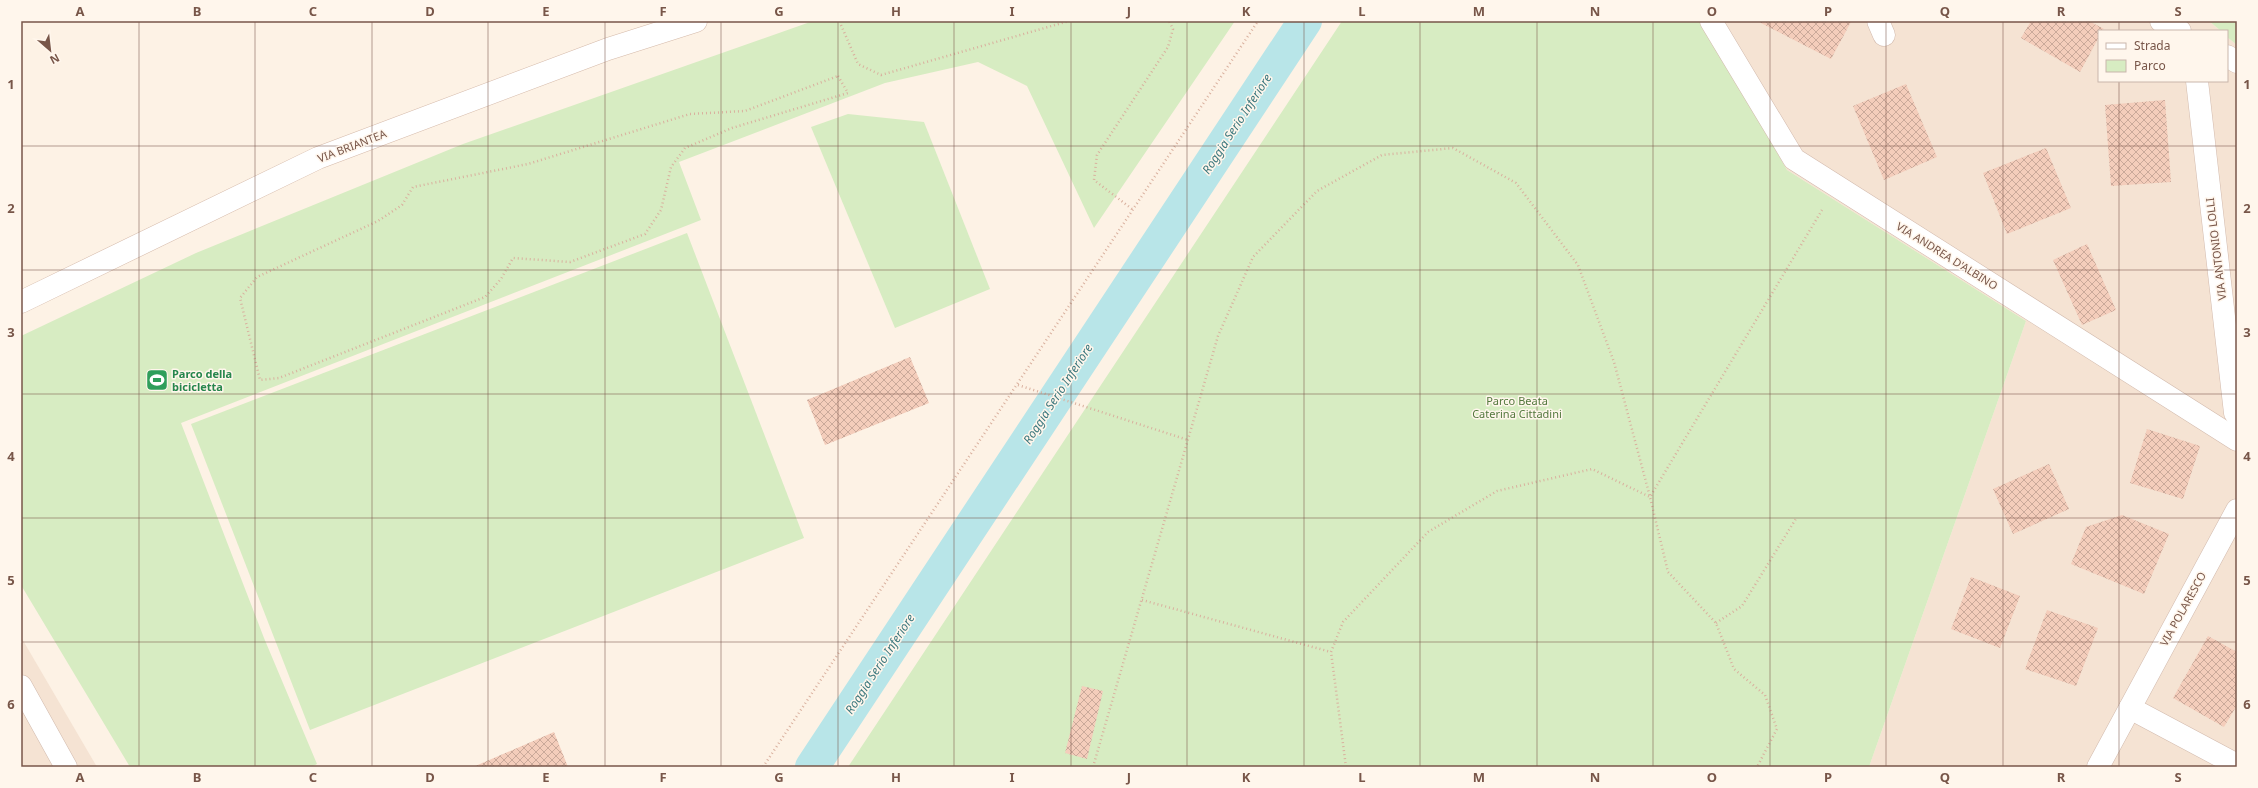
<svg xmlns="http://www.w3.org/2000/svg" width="2258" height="788" viewBox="0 0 2258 788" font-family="'Noto Sans',sans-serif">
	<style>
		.residential { fill: #f5e3d3 }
		.park { fill: #d7ecc2 }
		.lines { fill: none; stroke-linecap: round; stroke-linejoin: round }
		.canal { stroke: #b8e5e8; stroke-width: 34 }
		.building { fill: url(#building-cross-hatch) }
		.minor-casing { stroke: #d2baad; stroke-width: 23 }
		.secondary-casing { stroke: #d5baaa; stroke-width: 23 }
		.path { stroke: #d9b09e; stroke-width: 2.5; stroke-dasharray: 1 3; stroke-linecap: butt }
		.minor { stroke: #fff; stroke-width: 22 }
		.secondary { stroke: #fff; stroke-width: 22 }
		.grid { fill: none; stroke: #785649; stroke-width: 1; stroke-opacity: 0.55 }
		.labels { text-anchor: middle; stroke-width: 3; stroke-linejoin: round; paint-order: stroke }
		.street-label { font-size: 11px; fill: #785649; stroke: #fff6ec }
		.leisure-label { font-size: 11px; font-weight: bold; fill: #27864d; stroke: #fff6ec; text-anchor: start }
		.park-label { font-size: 11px; fill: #53783d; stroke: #fff6ec }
		.water-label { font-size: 12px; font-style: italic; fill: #3c787e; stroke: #fff6ec }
		.neatline { fill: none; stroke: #785649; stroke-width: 1.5 }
		.grid-label { font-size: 13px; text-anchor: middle; font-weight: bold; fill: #785649 }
	</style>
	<defs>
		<pattern id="building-cross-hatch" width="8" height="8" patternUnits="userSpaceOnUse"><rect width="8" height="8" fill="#f4cdbb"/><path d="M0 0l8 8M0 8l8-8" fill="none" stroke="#caa99a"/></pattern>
	</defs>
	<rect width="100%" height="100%" fill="#fdf2e5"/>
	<g class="residential">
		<polygon points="1702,21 2209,21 2221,31 2099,31 2099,81 2227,81 2227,37 2237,45 2237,767 1869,767 2026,321 1787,170"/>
		<polygon points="21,637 97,767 21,767"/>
	</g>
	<g class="park">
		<polygon points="813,21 1235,21 1094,228 1027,86 978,62 885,83 679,162 701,220 181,423 264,638 317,764 311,767 130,767 21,585 21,336 196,253 463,144"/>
		<polygon points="1342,21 1702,21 1787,170 2026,321 1869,767 848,767"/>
		<polygon points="2209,21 2237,21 2237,45 2227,37 2227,31 2221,31"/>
		<polygon points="848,114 924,122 990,289 895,328 811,127"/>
		<polygon points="687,233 804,538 310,730 191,424"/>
	</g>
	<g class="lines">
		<polyline class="canal" points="812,767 1305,21"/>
	</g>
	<g class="building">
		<polygon points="1757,21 1849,21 1851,22 1831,59"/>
		<polygon points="2031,21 2089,21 2104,29 2099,31 2099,37 2080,72 2021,38"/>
		<polygon points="1906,84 1937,157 1884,180 1853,106"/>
		<polygon points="2165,100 2171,182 2111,186 2105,105"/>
		<polygon points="2046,148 2071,208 2007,234 1983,173"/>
		<polygon points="2087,244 2116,310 2082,325 2053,260"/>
		<polygon points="910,357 929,403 825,445 807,400"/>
		<polygon points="2147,429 2200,446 2183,499 2130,483"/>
		<polygon points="2049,464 2069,509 2013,534 1993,489"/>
		<polygon points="2122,515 2169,534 2144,594 2071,564 2086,527"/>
		<polygon points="1971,577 2020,596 2000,648 1951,629"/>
		<polygon points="2047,610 2098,628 2076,686 2025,669"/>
		<polygon points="2208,636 2237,652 2237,705 2224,727 2173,698"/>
		<polygon points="1082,686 1103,691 1087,759 1065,753"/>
		<polygon points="554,732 568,767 473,767"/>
	</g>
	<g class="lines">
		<g class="minor-casing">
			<g id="minor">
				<polyline points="1711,21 1794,159 2237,440"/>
				<polyline points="1878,21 1884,35"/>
				<polyline points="2161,21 2180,31"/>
				<polyline points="2227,56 2237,62"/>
				<polyline points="2197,81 2235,413 2237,416"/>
				<polyline points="21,686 66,767"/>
				<polyline points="2130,708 2237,765"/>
				<polyline points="2098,767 2237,510"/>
			</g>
		</g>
		<g class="secondary-casing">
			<polyline id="secondary" points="21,302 318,158 608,49 696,21"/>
		</g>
		<g class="path">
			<polyline points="841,25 858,64 881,75 1069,21"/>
			<polygon points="838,76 848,93 732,128 685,148 671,167 661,210 645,234 570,262 513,258 501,279 485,297 279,378 260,380 240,298 257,277 378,221 402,205 413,187 528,164 690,114 745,111"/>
			<polyline points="1132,209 1094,180 1097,155 1168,47 1173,29 1169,21"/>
			<polyline points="1018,385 1188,440"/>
			<polyline points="1142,600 1331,652"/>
			<polyline points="1716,623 1742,606 1797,517"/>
			<polyline points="763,767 1258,21"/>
			<polyline points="1093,767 1218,336 1253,257 1317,191 1382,155 1453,148 1516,183 1578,265 1614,362 1650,497 1668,572 1716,623 1734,669 1765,695 1777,729 1757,767"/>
			<polyline points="1346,767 1331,652 1343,622 1428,532 1497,491 1592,469 1650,497 1822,210"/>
		</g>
		<use href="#minor" class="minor"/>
		<use href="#secondary" class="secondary"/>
	</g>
	<path class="grid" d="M139 21V767M255 21V767M372 21V767M488 21V767M605 21V767M721 21V767M838 21V767M954 21V767M1071 21V767M1187 21V767M1304 21V767M1420 21V767M1537 21V767M1653 21V767M1770 21V767M1886 21V767M2003 21V767M2119 21V31M2119 81V767M21 146H2237M21 270H2237M21 394H2237M21 518H2237M21 642H2237"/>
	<defs>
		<g id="stadium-square" transform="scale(1.15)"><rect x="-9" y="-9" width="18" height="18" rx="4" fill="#2e9e5b" stroke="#fff6ec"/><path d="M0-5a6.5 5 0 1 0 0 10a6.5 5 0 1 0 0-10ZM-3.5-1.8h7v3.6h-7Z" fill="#fff"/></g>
	</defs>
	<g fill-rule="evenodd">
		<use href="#stadium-square" x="157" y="380"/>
	</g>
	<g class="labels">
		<g class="street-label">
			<text transform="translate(352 146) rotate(-21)" y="4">VIA BRIANTEA</text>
			<text transform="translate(2216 249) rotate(-97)" y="4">VIA ANTONIO LOLLI</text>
			<text transform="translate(1947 256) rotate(32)" y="4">VIA ANDREA D'ALBINO</text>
			<text transform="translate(2183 609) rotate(-61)" y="4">VIA POLARESCO</text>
		</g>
		<g class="leisure-label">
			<text x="172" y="378">Parco della<tspan x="172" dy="13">bicicletta</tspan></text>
		</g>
		<g class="park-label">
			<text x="1517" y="405">Parco Beata<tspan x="1517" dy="13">Caterina Cittadini</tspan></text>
		</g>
		<g class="water-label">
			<text transform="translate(1237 124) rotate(-57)" y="4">Roggia Serio Inferiore</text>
			<text transform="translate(1058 394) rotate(-57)" y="4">Roggia Serio Inferiore</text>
			<text transform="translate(880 664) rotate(-57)" y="4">Roggia Serio Inferiore</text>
		</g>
	</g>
	<rect width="2258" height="788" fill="none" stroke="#fff6ec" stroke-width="44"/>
	<rect x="2098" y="30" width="130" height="52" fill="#fff6ec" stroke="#c9b6ab"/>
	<rect x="2106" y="43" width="20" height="6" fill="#ffffff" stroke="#c9b6ab"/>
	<text x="2134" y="50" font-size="12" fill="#785649">Strada</text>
	<rect x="2106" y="60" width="20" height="12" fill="#d7ecc2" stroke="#c9b6ab"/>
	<text x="2134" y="70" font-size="12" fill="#785649">Parco</text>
	<g transform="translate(50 50) rotate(152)" stroke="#fff6ec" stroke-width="3" paint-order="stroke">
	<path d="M0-3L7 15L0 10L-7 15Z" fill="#785649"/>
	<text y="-6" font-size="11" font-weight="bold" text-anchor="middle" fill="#785649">N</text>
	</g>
	<rect x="22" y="22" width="2214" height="744" class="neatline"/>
	<g class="grid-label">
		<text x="80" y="16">A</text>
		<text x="197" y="16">B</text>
		<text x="313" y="16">C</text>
		<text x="430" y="16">D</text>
		<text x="546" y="16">E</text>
		<text x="663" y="16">F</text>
		<text x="779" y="16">G</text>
		<text x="896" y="16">H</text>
		<text x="1012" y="16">I</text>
		<text x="1129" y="16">J</text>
		<text x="1246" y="16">K</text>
		<text x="1362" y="16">L</text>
		<text x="1479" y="16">M</text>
		<text x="1595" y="16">N</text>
		<text x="1712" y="16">O</text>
		<text x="1828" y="16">P</text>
		<text x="1945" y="16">Q</text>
		<text x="2061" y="16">R</text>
		<text x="2178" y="16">S</text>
		<text x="11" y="89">1</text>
		<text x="2247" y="89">1</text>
		<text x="11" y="213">2</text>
		<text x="2247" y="213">2</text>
		<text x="11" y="337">3</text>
		<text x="2247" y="337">3</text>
		<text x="11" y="461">4</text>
		<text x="2247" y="461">4</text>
		<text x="11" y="585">5</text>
		<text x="2247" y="585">5</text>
		<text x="11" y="709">6</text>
		<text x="2247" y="709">6</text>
		<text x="80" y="782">A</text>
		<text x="197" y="782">B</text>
		<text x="313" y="782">C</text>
		<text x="430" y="782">D</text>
		<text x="546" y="782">E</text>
		<text x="663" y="782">F</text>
		<text x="779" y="782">G</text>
		<text x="896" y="782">H</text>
		<text x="1012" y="782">I</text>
		<text x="1129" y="782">J</text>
		<text x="1246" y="782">K</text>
		<text x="1362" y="782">L</text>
		<text x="1479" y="782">M</text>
		<text x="1595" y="782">N</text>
		<text x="1712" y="782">O</text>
		<text x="1828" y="782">P</text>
		<text x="1945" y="782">Q</text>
		<text x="2061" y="782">R</text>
		<text x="2178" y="782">S</text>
	</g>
</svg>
